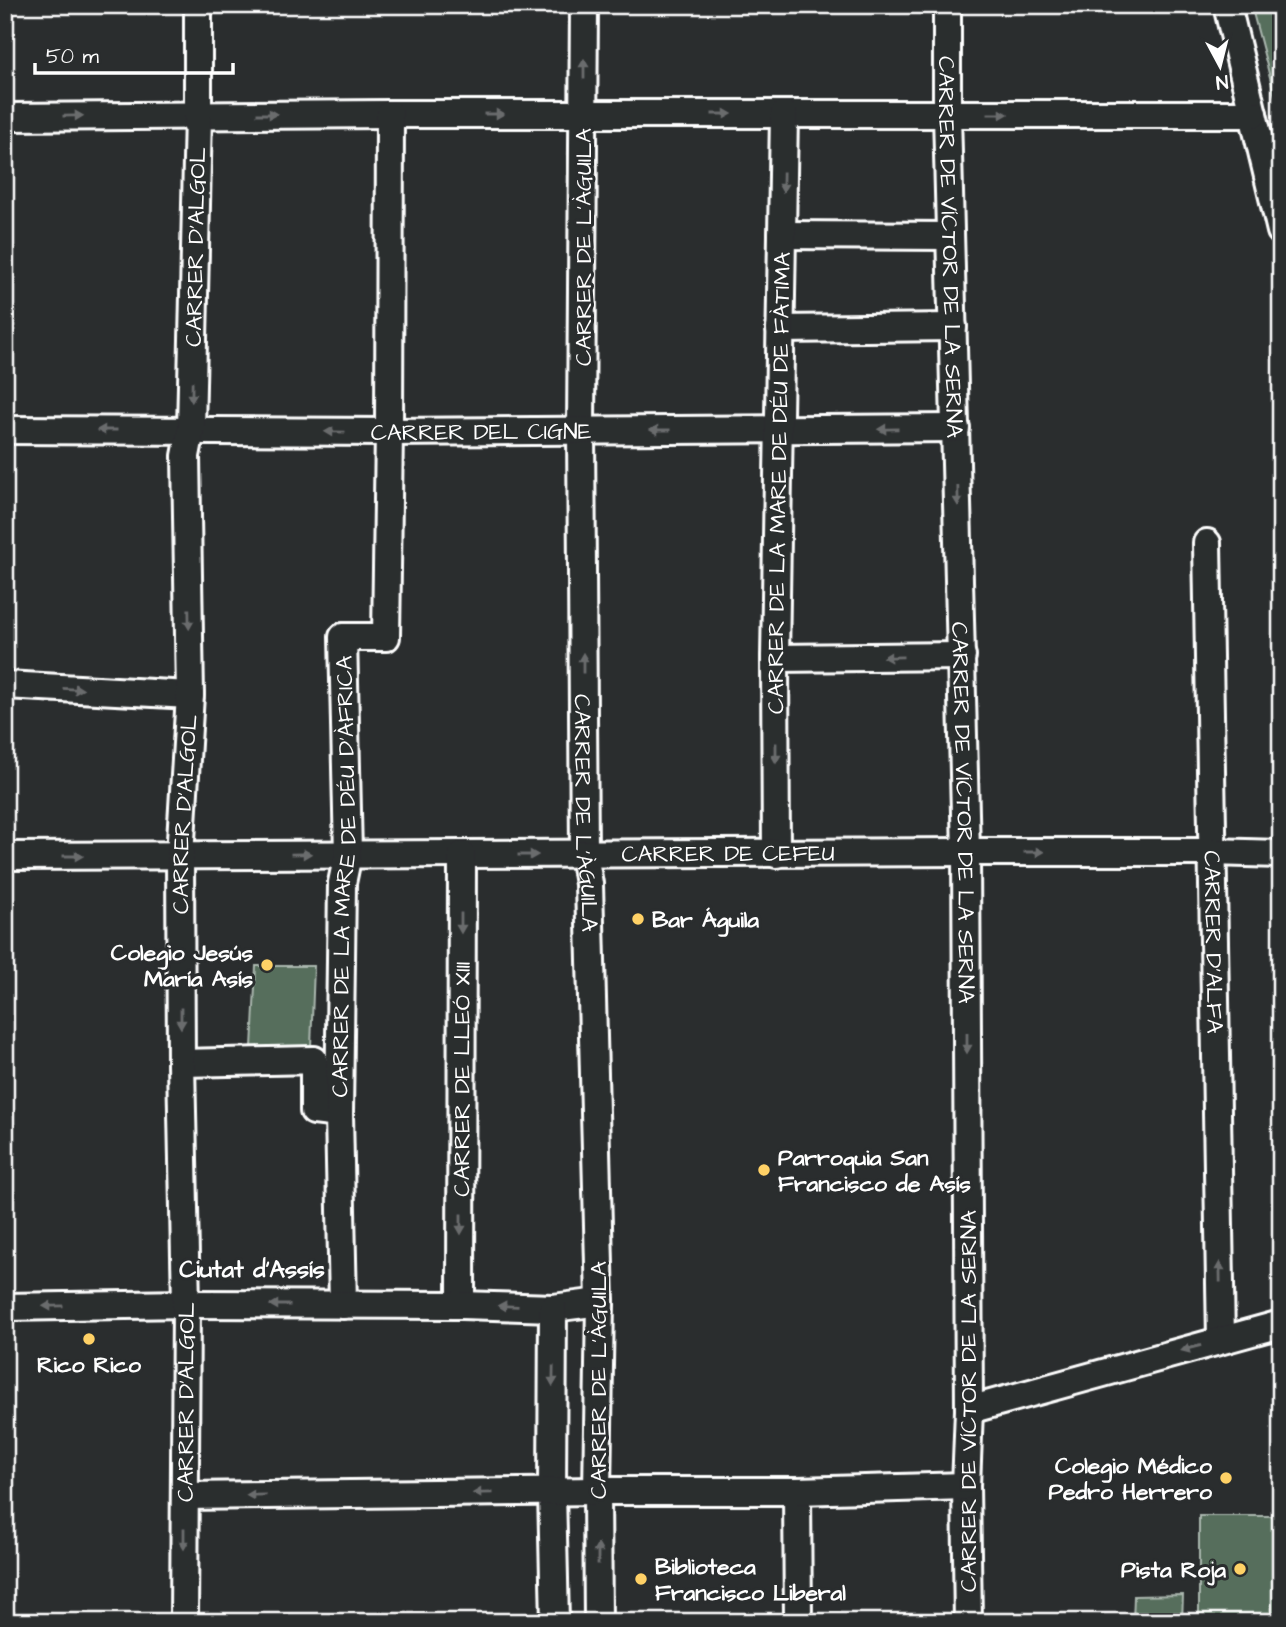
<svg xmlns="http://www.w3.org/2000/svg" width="1286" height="1627" viewBox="0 0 1286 1627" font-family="'Architects Daughter',sans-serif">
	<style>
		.green { fill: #566e5c; stroke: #aab6ae; stroke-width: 2 }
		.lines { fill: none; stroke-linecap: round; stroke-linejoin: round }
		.minor-casing { stroke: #fff; stroke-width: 32 }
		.minor { stroke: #2a2d2e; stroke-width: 26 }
		.oneway { fill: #6a6c6d }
		.poi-dot { fill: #ffd166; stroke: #2a2d2e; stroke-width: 2.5 }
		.labels { text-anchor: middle; stroke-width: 6; stroke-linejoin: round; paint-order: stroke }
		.street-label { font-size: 23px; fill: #fff; stroke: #2a2d2e }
		.poi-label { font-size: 23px; font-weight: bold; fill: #fff; stroke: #2a2d2e; text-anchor: start }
		.neighbourhood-label { font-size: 24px; font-weight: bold; fill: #fff; stroke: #2a2d2e }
	</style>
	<rect width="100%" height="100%" fill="#2a2d2e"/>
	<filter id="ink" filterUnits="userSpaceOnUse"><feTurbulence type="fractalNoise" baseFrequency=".0143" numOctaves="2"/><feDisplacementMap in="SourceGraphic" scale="14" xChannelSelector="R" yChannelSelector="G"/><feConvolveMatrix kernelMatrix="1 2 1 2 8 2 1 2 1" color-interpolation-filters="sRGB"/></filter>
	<g filter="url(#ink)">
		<g class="green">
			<polygon points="1251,5 1281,5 1281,119"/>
			<polygon points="256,966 314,966 311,1047 252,1048"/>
			<rect x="1199" y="1516" width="82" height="106"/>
			<polygon points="1183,1595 1182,1622 1133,1622 1134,1596"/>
		</g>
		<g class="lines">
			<g class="minor-casing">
				<g id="minor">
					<path id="s1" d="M584 5 581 430 584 854 589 884 600 1302 597 1491 598 1622"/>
					<path id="s2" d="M947 5V114L966 852 969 1410 966 1486 968 1622"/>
					<polyline points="1227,5 1281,231"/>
					<polyline points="5,117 390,114 1253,114"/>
					<polyline points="782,235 950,236"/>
					<polyline points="780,329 953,327"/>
					<path id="s3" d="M5 430 389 432 956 428"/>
					<path id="s4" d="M1207 543 1221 1340"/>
					<polyline points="775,658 962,656"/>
					<polyline points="5,685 190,695"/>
					<path id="s5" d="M776 854 775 658 784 114"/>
					<path id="s6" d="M5 856 966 852H1212L1281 854"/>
					<polyline points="181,1063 314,1060 314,1111 339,1114"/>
					<path id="s7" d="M343 1305 339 1114 342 883 348 854 343 637H386L389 432 390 114"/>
					<path id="s8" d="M461 1305 462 855"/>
					<polyline points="5,1307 186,1304 461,1305 553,1308 600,1302"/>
					<polyline points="553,1308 552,1492 555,1622"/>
					<polyline points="969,1410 1281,1324"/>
					<polyline points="797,1491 798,1622"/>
					<polyline points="185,1496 597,1491 797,1491 966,1486"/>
					<path id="s9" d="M184 1622 186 1304 181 1063 180 856 190 695 186 456 191 430 198 115V5"/>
				</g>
			</g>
			<use href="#minor" class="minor"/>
		</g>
		<defs><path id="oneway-solid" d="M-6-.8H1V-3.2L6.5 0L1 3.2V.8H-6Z" transform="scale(1.75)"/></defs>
		<g class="oneway">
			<use href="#oneway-solid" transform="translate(584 69) rotate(-90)"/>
			<use href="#oneway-solid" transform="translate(267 114)"/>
			<use href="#oneway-solid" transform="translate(494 114)"/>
			<use href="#oneway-solid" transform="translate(722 114)"/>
			<use href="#oneway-solid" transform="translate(998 114)"/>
			<use href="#oneway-solid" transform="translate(73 116) rotate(-1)"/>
			<use href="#oneway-solid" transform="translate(783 182) rotate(91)"/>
			<use href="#oneway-solid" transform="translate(192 392) rotate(91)"/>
			<use href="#oneway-solid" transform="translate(888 429) rotate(179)"/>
			<use href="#oneway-solid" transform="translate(107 430) rotate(180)"/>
			<use href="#oneway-solid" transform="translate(660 430) rotate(-180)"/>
			<use href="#oneway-solid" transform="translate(335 432) rotate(-179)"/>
			<use href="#oneway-solid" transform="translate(958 496) rotate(89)"/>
			<use href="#oneway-solid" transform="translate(189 619) rotate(89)"/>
			<use href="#oneway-solid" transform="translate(893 657) rotate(179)"/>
			<use href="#oneway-solid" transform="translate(583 663) rotate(-90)"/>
			<use href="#oneway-solid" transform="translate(73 689) rotate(3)"/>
			<use href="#oneway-solid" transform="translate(776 753) rotate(90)"/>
			<use href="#oneway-solid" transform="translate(1034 852)"/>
			<use href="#oneway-solid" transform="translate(301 854) rotate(-1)"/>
			<use href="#oneway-solid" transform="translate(528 855)"/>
			<use href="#oneway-solid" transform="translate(73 856)"/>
			<use href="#oneway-solid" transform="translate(461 923) rotate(90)"/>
			<use href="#oneway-solid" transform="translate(181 1018) rotate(90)"/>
			<use href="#oneway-solid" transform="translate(967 1043) rotate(90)"/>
			<use href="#oneway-solid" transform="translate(461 1224) rotate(90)"/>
			<use href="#oneway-solid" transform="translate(1220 1272) rotate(-91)"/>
			<use href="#oneway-solid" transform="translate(280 1305) rotate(-180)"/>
			<use href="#oneway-solid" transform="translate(53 1306) rotate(179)"/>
			<use href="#oneway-solid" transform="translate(508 1306) rotate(-178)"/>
			<use href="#oneway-solid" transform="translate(1191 1348) rotate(165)"/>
			<use href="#oneway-solid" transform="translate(553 1376) rotate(91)"/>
			<use href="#oneway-solid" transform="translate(483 1493) rotate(179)"/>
			<use href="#oneway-solid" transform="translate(256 1495) rotate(179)"/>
			<use href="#oneway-solid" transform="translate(184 1539) rotate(90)"/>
			<use href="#oneway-solid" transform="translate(598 1554) rotate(-90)"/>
		</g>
	</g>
	<g class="poi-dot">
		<circle cx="638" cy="919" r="7"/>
		<circle cx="267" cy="965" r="7"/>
		<circle cx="764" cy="1170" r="7"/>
		<circle cx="89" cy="1339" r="7"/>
		<circle cx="1226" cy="1478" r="7"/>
		<circle cx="1240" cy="1569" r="7"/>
		<circle cx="641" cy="1579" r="7"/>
	</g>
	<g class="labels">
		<g class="street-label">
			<text dy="8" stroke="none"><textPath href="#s9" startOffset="1376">CARRER D'ALGOL</textPath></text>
			<text transform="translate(583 247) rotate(-90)" y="8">CARRER DE L'ÀGUILA</text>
			<text dy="8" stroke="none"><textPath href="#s2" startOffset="242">CARRER DE VÍCTOR DE LA SERNA</textPath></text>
			<text dy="8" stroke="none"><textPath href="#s3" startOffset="476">CARRER DEL CIGNE</textPath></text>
			<text dy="8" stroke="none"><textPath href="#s5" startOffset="371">CARRER DE LA MARE DE DÉU DE FÀTIMA</textPath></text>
			<text dy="8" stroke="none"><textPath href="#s9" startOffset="808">CARRER D'ALGOL</textPath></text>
			<text dy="8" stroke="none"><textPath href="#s2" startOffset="808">CARRER DE VÍCTOR DE LA SERNA</textPath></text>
			<text dy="8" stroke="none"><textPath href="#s1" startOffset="808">CARRER DE L'ÀGUILA</textPath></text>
			<text dy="8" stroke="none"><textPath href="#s6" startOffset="723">CARRER DE CEFEU</textPath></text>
			<text dy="8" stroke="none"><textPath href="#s7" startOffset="429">CARRER DE LA MARE DE DÉU D'ÀFRICA</textPath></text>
			<text dy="8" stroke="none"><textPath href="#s4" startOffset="399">CARRER D'ALFA</textPath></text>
			<text dy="8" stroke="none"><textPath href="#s8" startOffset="226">CARRER DE LLEÓ XIII</textPath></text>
			<text transform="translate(598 1380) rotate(-90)" y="8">CARRER DE L'ÀGUILA</text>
			<text dy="8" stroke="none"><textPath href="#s9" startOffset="220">CARRER D'ALGOL</textPath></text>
			<text transform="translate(968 1401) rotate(-90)" y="8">CARRER DE VÍCTOR DE LA SERNA</text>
		</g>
		<g class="poi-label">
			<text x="652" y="927">Bar Águila</text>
			<text x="253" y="960" text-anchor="end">Colegio Jesús<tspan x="253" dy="26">María Asís</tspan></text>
			<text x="778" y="1165">Parroquia San<tspan x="778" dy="26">Francisco de Asís</tspan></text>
			<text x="89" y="1372" text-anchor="middle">Rico Rico</text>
			<text x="1212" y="1473" text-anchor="end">Colegio Médico<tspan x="1212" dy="26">Pedro Herrero</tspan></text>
			<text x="655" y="1574">Biblioteca<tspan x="655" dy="26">Francisco Liberal</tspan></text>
			<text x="1226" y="1577" text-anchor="end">Pista Roja</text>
		</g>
		<g class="neighbourhood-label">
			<text x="252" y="1277">Ciutat d'Assís</text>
		</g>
	</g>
	<rect width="1286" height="1627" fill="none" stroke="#2a2d2e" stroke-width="28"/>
	<rect x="14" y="14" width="1258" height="1599" fill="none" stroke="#fff" stroke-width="2.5" filter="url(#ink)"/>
	<g transform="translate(1220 66) rotate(173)" stroke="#2a2d2e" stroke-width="5" paint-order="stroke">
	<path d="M0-5L12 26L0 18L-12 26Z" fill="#ffffff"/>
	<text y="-10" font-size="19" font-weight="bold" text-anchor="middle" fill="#ffffff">N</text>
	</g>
	<path d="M35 63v10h198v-10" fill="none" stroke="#ffffff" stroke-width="3.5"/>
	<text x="46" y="63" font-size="21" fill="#ffffff" stroke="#2a2d2e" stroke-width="5" paint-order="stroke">50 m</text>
</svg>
